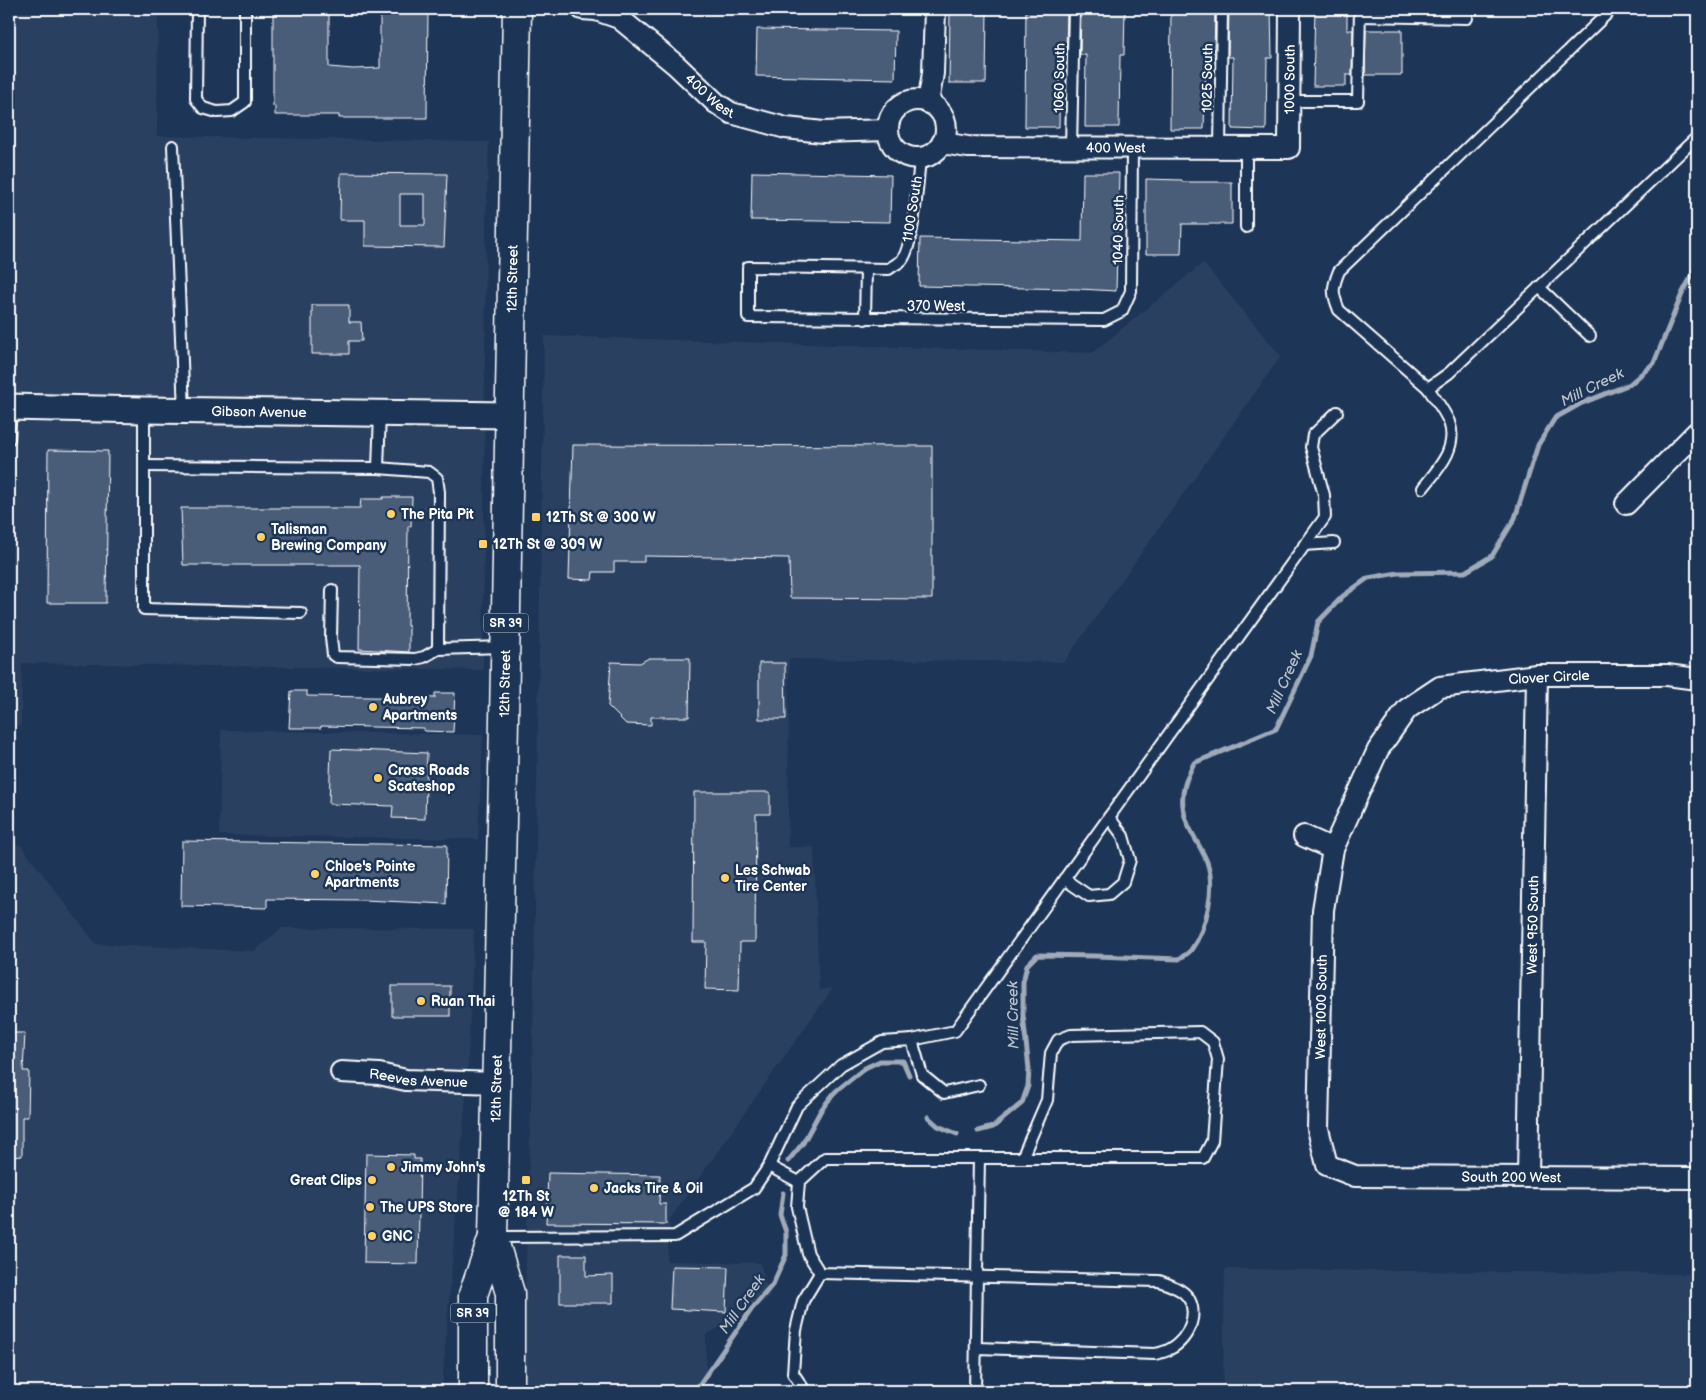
<svg xmlns="http://www.w3.org/2000/svg" width="1706" height="1400" viewBox="0 0 1706 1400" font-family="'Balsamiq Sans',sans-serif">
	<style>
		.built { fill: #2a4161 }
		.lines { fill: none; stroke-linecap: round; stroke-linejoin: round }
		.stream { stroke: #a0aab8; stroke-width: 5 }
		.building { fill: #4a5d79; stroke: #fff; fill-rule: evenodd }
		.service-casing { stroke: #fff; stroke-width: 14 }
		.minor-casing { stroke: #fff; stroke-width: 24 }
		.tertiary-casing { stroke: #fff; stroke-width: 29 }
		.primary-casing { stroke: #fff; stroke-width: 31 }
		.service { stroke: #1d3557; stroke-width: 10 }
		.minor { stroke: #1d3557; stroke-width: 20 }
		.tertiary { stroke: #1d3557; stroke-width: 25 }
		.primary { stroke: #1d3557; stroke-width: 28 }
		.poi-dot { fill: #ffd166; stroke: #1d3557; stroke-width: 2 }
		.labels { text-anchor: middle; stroke-width: 5; stroke-linejoin: round; paint-order: stroke }
		.shield { fill: #1d3557; stroke: #bbc2cd; stroke-width: 1 }
		.shield-label { font-size: 12px; font-weight: bold; fill: #fff }
		.street-label { font-size: 14px; fill: #fff; stroke: #1d3557 }
		.poi-label { font-size: 14px; font-weight: bold; fill: #fff; stroke: #1d3557; text-anchor: start }
		.water-label { font-size: 15px; font-style: italic; fill: #b8c0ca; stroke: #1d3557 }
	</style>
	<rect width="100%" height="100%" fill="#1d3557"/>
	<filter id="ink" filterUnits="userSpaceOnUse"><feTurbulence type="fractalNoise" baseFrequency=".02" numOctaves="2"/><feDisplacementMap in="SourceGraphic" scale="10" xChannelSelector="R" yChannelSelector="G"/><feConvolveMatrix kernelMatrix="1 2 1 2 8 2 1 2 1" color-interpolation-filters="sRGB"/></filter>
	<g filter="url(#ink)">
		<g class="built">
			<polygon points="9,9 158,9 157,136 489,142 486,224 483,670 22,663 21,726 9,726"/>
			<polygon points="1203,263 1281,356 1064,662 789,659 788,847 814,847 819,990 833,988 670,1219 667,1261 760,1263 770,1298 706,1335 706,1391 526,1391 524,1331 533,1037 544,336 1092,353"/>
			<polygon points="221,730 483,735 478,839 219,835"/>
			<polygon points="9,845 21,845 96,944 254,951 282,928 474,929 467,1082 443,1374 443,1391 9,1391"/>
			<polygon points="1225,1269 1697,1274 1697,1391 1223,1391"/>
		</g>
		<g class="lines">
			<g class="stream">
				<polyline points="928,1117 938,1126 957,1134"/>
				<path d="M978 1131 993 1127 1022 1103 1028 1086 1029 1069 1023 1015V982L1027 965 1037 955 1096 956 1179 959C1183 956 1188 954 1191 950 1207 928 1216 888 1207 862 1200 843 1185 828 1183 806 1181 790 1187 777 1194 763L1276 729 1311 656 1318 622 1343 596 1368 578 1398 573 1465 572 1492 556 1515 518 1538 445 1555 418 1580 404 1630 384 1654 363 1682 294 1697 266"/>
				<polyline points="788,1161 803,1143 821,1110 835,1092 865,1068 880,1061 903,1061 909,1075"/>
				<polyline points="695,1391 751,1310 773,1284 786,1255 786,1232 780,1215 783,1193"/>
			</g>
		</g>
		<g class="building">
			<polygon points="277,9 327,9 327,15 329,15 329,67 353,69 380,68 380,9 426,9 426,11 428,11 427,118 339,118 339,115 275,115 275,106 273,106 273,13 277,13"/>
			<polygon points="950,9 987,9 986,83 949,83"/>
			<polygon points="1026,9 1067,9 1066,55 1060,55 1059,127 1025,127"/>
			<polygon points="1081,9 1125,9 1124,55 1120,55 1119,127 1085,127 1086,55 1080,55"/>
			<polygon points="1171,9 1215,9 1214,57 1206,57 1204,129 1170,129"/>
			<polygon points="1229,9 1271,9 1272,58 1267,58 1266,130 1232,129 1233,57 1228,57"/>
			<polygon points="1315,9 1347,9 1347,30 1353,30 1352,75 1346,75 1346,86 1313,86"/>
			<polygon points="757,29 896,31 895,79 756,76"/>
			<polygon points="1366,30 1402,30 1402,75 1365,75"/>
			<polygon points="752,172 891,175 890,222 751,220"/>
			<path d="M341 173 447 174 444 247 365 246V220H340ZM400 194H425V225H400Z"/>
			<polygon points="1083,173 1119,173 1116,291 1079,289 919,286 920,238 1082,241"/>
			<polygon points="1146,179 1182,180 1182,182 1232,182 1232,224 1182,224 1181,254 1146,254"/>
			<polygon points="312,305 349,305 349,322 361,322 362,341 349,341 349,354 312,354"/>
			<polygon points="573,445 932,446 932,599 790,598 789,558 644,556 644,562 614,562 614,572 593,572 592,580 569,579"/>
			<polygon points="48,450 108,451 106,603 47,603"/>
			<polygon points="383,497 412,497 411,526 408,526 407,626 409,626 409,652 359,649 360,565 183,565 181,508 360,508 361,499 383,499"/>
			<polygon points="649,658 690,658 689,717 651,717 651,725 626,724 608,706 611,662 640,663"/>
			<polygon points="759,663 785,663 786,719 759,719"/>
			<polygon points="291,691 307,691 307,696 435,698 435,693 455,693 453,732 424,731 424,728 321,726 321,728 289,728"/>
			<polygon points="331,749 427,753 425,819 392,818 393,806 329,804"/>
			<polygon points="694,792 770,792 770,814 756,814 755,942 740,942 739,990 705,989 706,942 693,942"/>
			<polygon points="182,841 447,845 446,904 364,900 267,899 267,908 181,906"/>
			<rect x="392" y="986" width="58" height="30"/>
			<polygon points="9,1033 25,1033 23,1071 29,1071 28,1117 22,1117 22,1156 9,1157"/>
			<polygon points="366,1154 414,1155 414,1159 420,1159 418,1264 364,1263"/>
			<polygon points="548,1173 660,1175 659,1204 666,1204 666,1224 546,1223"/>
			<polygon points="560,1255 586,1255 586,1276 613,1275 613,1303 560,1303"/>
			<polygon points="672,1266 728,1267 726,1312 670,1309"/>
		</g>
		<g class="lines">
			<g class="service-casing">
				<g id="service">
					<polyline points="197,9 196,99 203,108 217,112 232,111 245,102 245,9"/>
					<polyline points="1360,16 1467,18 1467,9"/>
					<polyline points="1289,101 1358,101 1360,9"/>
					<polyline points="173,146 184,410"/>
					<polyline points="1071,147 1074,9"/>
					<polyline points="1220,148 1222,9"/>
					<path d="M920 158C918 179 914 244 902 260 899 263 892 266 889 269L748 267V317L1104 320 1122 311 1131 291 1132 148"/>
					<polyline points="1246,227 1246,148"/>
					<polyline points="1539,287 1590,336"/>
					<polyline points="865,319 866,269"/>
					<path d="M1428 388 1339 310C1332 293 1332 288 1339 271L1612 9"/>
					<polyline points="144,410 144,609 301,613"/>
					<polyline points="9,439 11,408"/>
					<polyline points="144,466 378,468 429,472 437,478 439,492 438,649 503,647"/>
					<polyline points="378,468 380,413"/>
					<path d="M1423 488C1437 470 1459 448 1449 422 1444 410 1435 399 1428 388L1449 373 1697 137"/>
					<polyline points="1304,545 1334,543"/>
					<polyline points="332,590 331,638 333,655 337,657 415,659 424,657 438,649"/>
					<polyline points="1064,879 1089,896 1109,894 1123,882 1130,860 1123,836 1109,817"/>
					<polyline points="912,1040 922,1075 944,1093 979,1085"/>
					<polyline points="769,1166 797,1106 841,1065 882,1042 912,1040 955,1031 1325,517 1324,495 1311,447 1313,435 1337,412"/>
					<polyline points="494,1237 675,1236 754,1188 769,1166 799,1182"/>
					<path d="M976 1348 1155 1354C1160 1353 1165 1352 1170 1349 1189 1340 1202 1309 1184 1293 1177 1287 1168 1284 1159 1281L820 1273 808 1254 797 1207 799 1182 825 1158H1203L1212 1141 1218 1059 1213 1042 1200 1032 1071 1035 1058 1040 1051 1053 1047 1100 1022 1158"/>
					<polyline points="805,1391 793,1373 796,1330 803,1301 820,1273"/>
					<polyline points="975,1391 979,1158"/>
				</g>
			</g>
			<g class="minor-casing">
				<g id="minor">
					<path id="s1" d="M582 9 596 10 619 18 676 65 716 103 731 113 786 128 823 132 888 130"/>
					<circle cx="917" cy="129" r="29"/>
					<polyline points="928,103 933,73 935,9"/>
					<path id="s2" d="M942 143 968 147 1289 148 1290 9"/>
					<polyline points="1626,504 1697,432"/>
					<path id="s3" d="M1697 679 1667 675H1537L1440 687 1407 709 1378 750 1333 849 1323 910 1318 1129 1327 1165 1355 1176 1697 1178"/>
					<polyline points="1304,836 1333,849"/>
					<path id="s4" d="M341 1072 379 1074 406 1080 496 1083"/>
					<path id="s5" d="M1528 1176 1537 675"/>
				</g>
			</g>
			<g class="tertiary-casing">
				<g id="tertiary">
					<path id="s6" d="M9 407 144 410 509 415"/>
				</g>
			</g>
			<g class="primary-casing">
				<g id="primary">
					<polyline points="473,1391 473,1295 493,1237"/>
					<path id="s7" d="M510 1391V1293L493 1237 503 774 517 9"/>
				</g>
			</g>
			<use href="#service" class="service"/>
			<use href="#minor" class="minor"/>
			<use href="#tertiary" class="tertiary"/>
			<use href="#primary" class="primary"/>
		</g>
	</g>
	<g class="poi-dot">
		<circle cx="391" cy="514" r="5"/>
		<rect x="531" y="512" width="10" height="10" rx="2.5"/>
		<circle cx="261" cy="537" r="5"/>
		<rect x="478" y="539" width="10" height="10" rx="2.5"/>
		<circle cx="373" cy="707" r="5"/>
		<circle cx="378" cy="778" r="5"/>
		<circle cx="315" cy="874" r="5"/>
		<circle cx="725" cy="878" r="5"/>
		<circle cx="421" cy="1001" r="5"/>
		<circle cx="391" cy="1167" r="5"/>
		<circle cx="372" cy="1180" r="5"/>
		<rect x="521" y="1175" width="10" height="10" rx="2.5"/>
		<circle cx="594" cy="1188" r="5"/>
		<circle cx="370" cy="1207" r="5"/>
		<circle cx="372" cy="1236" r="5"/>
	</g>
	<g class="labels">
		<g class="shield">
			<rect x="483.5" y="613.5" width="45" height="19" rx="4"/>
			<rect x="450.5" y="1303.5" width="45" height="19" rx="4"/>
		</g>
		<g class="shield-label">
			<text x="506" y="627">SR 39</text>
			<text x="473" y="1317">SR 39</text>
		</g>
		<g class="street-label">
			<text transform="translate(1059 78) rotate(-89)" y="5">1060 South</text>
			<text transform="translate(1207 78) rotate(-89)" y="5">1025 South</text>
			<text dy="5" stroke="none"><textPath href="#s2" startOffset="416">1000 South</textPath></text>
			<text dy="5" stroke="none"><textPath href="#s1" startOffset="158">400 West</textPath></text>
			<text dy="5" stroke="none"><textPath href="#s2" startOffset="174">400 West</textPath></text>
			<text transform="translate(912 209) rotate(-81)" y="5">1100 South</text>
			<text transform="translate(1118 230) rotate(-89)" y="5">1040 South</text>
			<text dy="5" stroke="none"><textPath href="#s7" startOffset="1115">12th Street</textPath></text>
			<text x="936" y="311">370 West</text>
			<text dy="5" stroke="none"><textPath href="#s6" startOffset="250">Gibson Avenue</textPath></text>
			<text transform="translate(1549 677) rotate(-3)" y="5">Clover Circle</text>
			<text dy="5" stroke="none"><textPath href="#s7" startOffset="710">12th Street</textPath></text>
			<text dy="5" stroke="none"><textPath href="#s5" startOffset="251">West 950 South</textPath></text>
			<text transform="translate(1321 1007) rotate(-89)" y="5">West 1000 South</text>
			<text dy="5" stroke="none"><textPath href="#s4" startOffset="78">Reeves Avenue</textPath></text>
			<text dy="5" stroke="none"><textPath href="#s7" startOffset="305">12th Street</textPath></text>
			<text dy="5" stroke="none"><textPath href="#s3" startOffset="961">South 200 West</textPath></text>
		</g>
		<g class="poi-label">
			<text x="401" y="519">The Pita Pit</text>
			<text x="546" y="522">12Th St @ 300 W</text>
			<text x="271" y="534">Talisman<tspan x="271" dy="16">Brewing Company</tspan></text>
			<text x="493" y="549">12Th St @ 309 W</text>
			<text x="383" y="704">Aubrey<tspan x="383" dy="16">Apartments</tspan></text>
			<text x="388" y="775">Cross Roads<tspan x="388" dy="16">Scateshop</tspan></text>
			<text x="325" y="871">Chloe's Pointe<tspan x="325" dy="16">Apartments</tspan></text>
			<text x="735" y="875">Les Schwab<tspan x="735" dy="16">Tire Center</tspan></text>
			<text x="431" y="1006">Ruan Thai</text>
			<text x="401" y="1172">Jimmy John's</text>
			<text x="362" y="1185" text-anchor="end">Great Clips</text>
			<text x="604" y="1193">Jacks Tire &amp; Oil</text>
			<text x="526" y="1201" text-anchor="middle">12Th St<tspan x="526" dy="16">@ 184 W</tspan></text>
			<text x="380" y="1212">The UPS Store</text>
			<text x="382" y="1241">GNC</text>
		</g>
		<g class="water-label">
			<text transform="translate(1592 387) rotate(-26)" y="5">Mill Creek</text>
			<text transform="translate(1284 682) rotate(-66)" y="5">Mill Creek</text>
			<text transform="translate(1013 1015) rotate(-91)" y="5">Mill Creek</text>
			<text transform="translate(742 1304) rotate(-55)" y="5">Mill Creek</text>
		</g>
	</g>
	<rect width="1706" height="1400" fill="none" stroke="#1d3557" stroke-width="30"/>
	<rect x="15" y="15" width="1676" height="1370" fill="none" stroke="#fff" stroke-width="2" filter="url(#ink)"/>
</svg>
